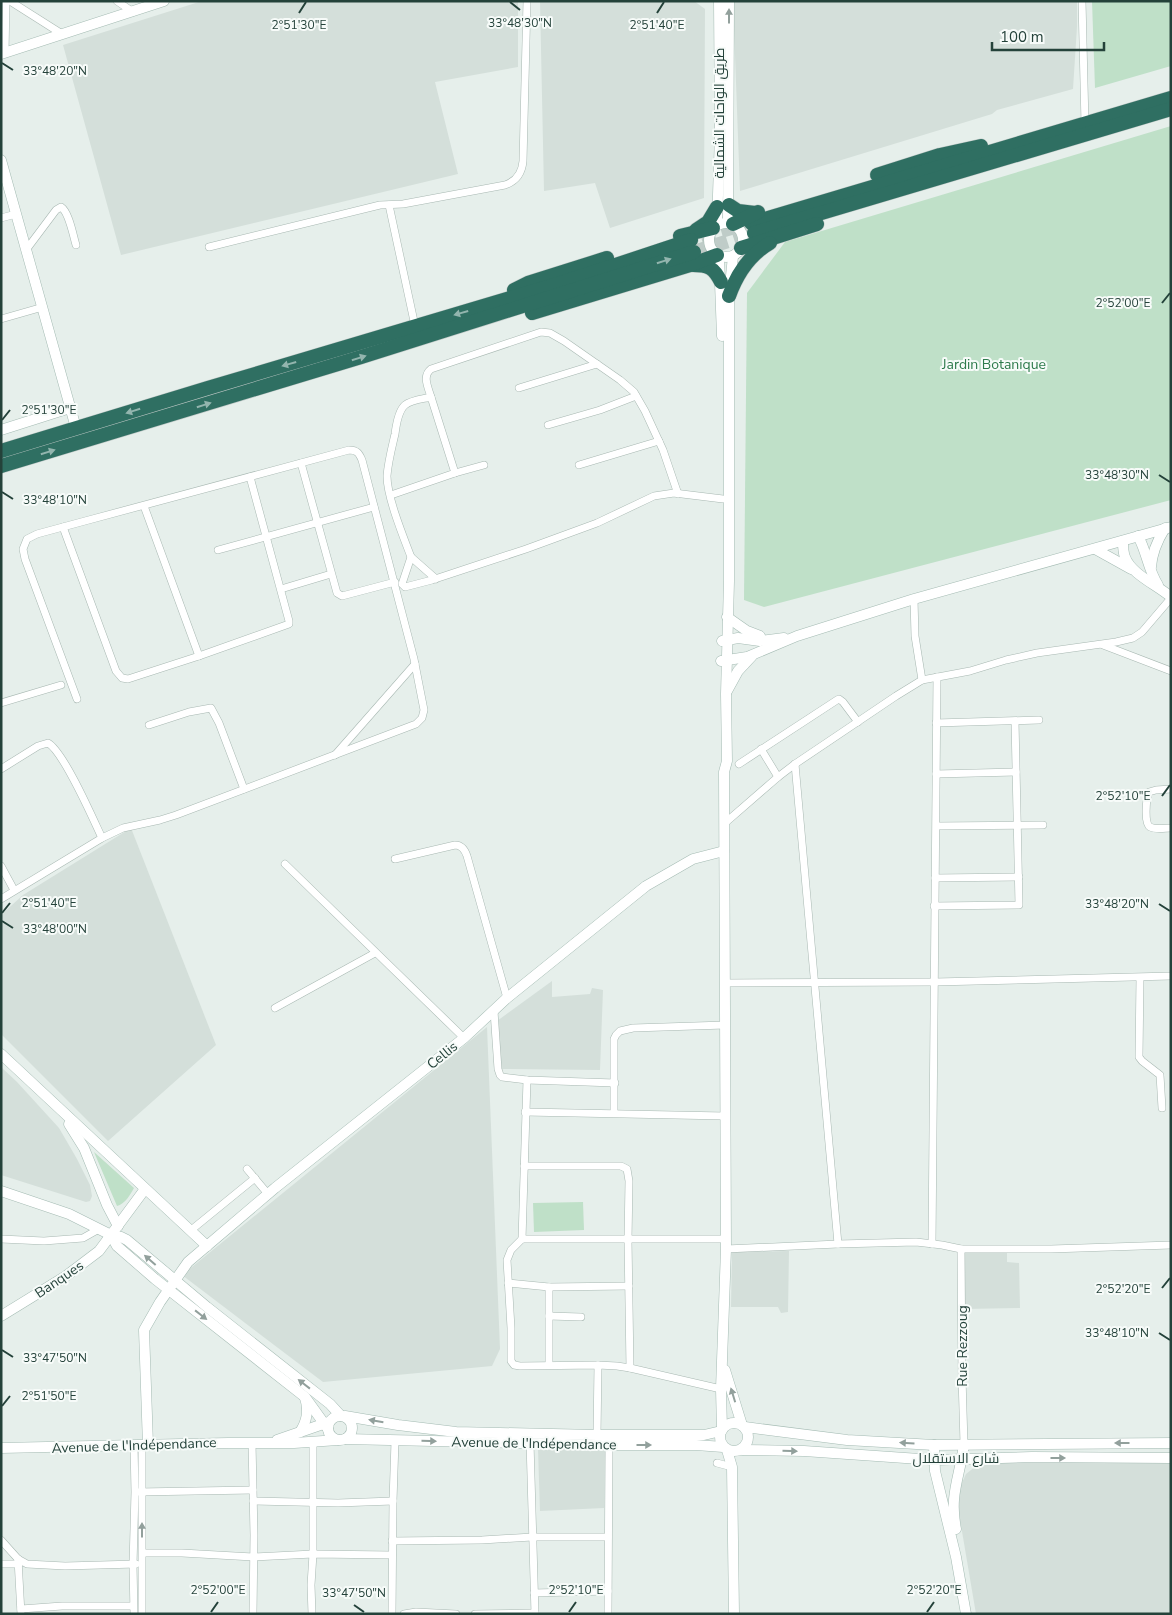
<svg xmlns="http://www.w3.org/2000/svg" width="1172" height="1615" viewBox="0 0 1172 1615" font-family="'Nunito Sans',Cairo,sans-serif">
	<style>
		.built { fill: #d4dfda }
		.green { fill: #bfe0c8 }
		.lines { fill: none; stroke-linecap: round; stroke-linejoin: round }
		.highway-tunnel { stroke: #bfccc8; stroke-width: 14; stroke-dasharray: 14 7; stroke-linecap: butt }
		.street-casing { stroke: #a8b8b2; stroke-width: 8 }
		.secondary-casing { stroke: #a4bbb3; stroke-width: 11 }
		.highway-casing { stroke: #c2cac8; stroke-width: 15 }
		.street { stroke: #fff; stroke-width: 7 }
		.secondary { stroke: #fff; stroke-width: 10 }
		.highway { stroke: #2f6f62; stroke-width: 14 }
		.oneway { fill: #92a09c }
		.oneway2 { fill: #93b5ae }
		.ticks { fill: none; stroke: #24423a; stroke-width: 2 }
		.labels { text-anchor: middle; stroke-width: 4; stroke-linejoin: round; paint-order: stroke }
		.street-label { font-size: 14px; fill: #24423a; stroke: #f7fbf9 }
		.park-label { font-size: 14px; fill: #2d7a4b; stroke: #f7fbf9 }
		.ticks-label { font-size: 12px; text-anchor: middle; fill: #24423a; stroke: #f7fbf9; stroke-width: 4; stroke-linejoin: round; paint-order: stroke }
	</style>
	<rect width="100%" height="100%" fill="#e6efeb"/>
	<g class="built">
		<polygon points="202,1 518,1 518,67 435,82 458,174 121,255 63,45"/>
		<polygon points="540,1 694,1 705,9 704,198 610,228 595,183 544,191"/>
		<polygon points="733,1 1077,1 1077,27 1073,89 997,110 992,114 740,191"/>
		<polygon points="131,828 216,1045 108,1141 1,1034 1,915 23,895"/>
		<polygon points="552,981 552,997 590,994 592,988 603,990 600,1070 501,1069 497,1021"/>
		<polygon points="487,1027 500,1349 492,1366 323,1382 182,1275"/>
		<polygon points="1,1067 17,1082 59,1128 77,1159 90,1185 92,1196 90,1201 86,1202 1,1175"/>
		<polygon points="789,1251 788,1312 781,1313 778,1307 731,1307 732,1252"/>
		<polygon points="964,1251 1007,1253 1007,1262 1019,1263 1020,1308 964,1309"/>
		<polygon points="605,1448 604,1508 540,1511 538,1449"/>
		<polygon points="981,1462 1171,1462 1171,1614 976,1614 956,1496 966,1474"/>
	</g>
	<g class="green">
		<polygon points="1092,1 1171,1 1171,66 1095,88"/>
		<polygon points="1171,126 1171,500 764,607 744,600 747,293 785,242"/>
		<path d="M94 1152 134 1188C130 1195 125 1204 117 1206Z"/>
		<polygon points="583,1202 584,1230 534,1232 533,1203"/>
	</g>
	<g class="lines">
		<g class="highway-tunnel">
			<polyline points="701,237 745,224"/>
			<polyline points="694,252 754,233"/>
		</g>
		<g class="street-casing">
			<g id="street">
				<polyline points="10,1 62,34"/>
				<polyline points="117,1 133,12"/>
				<polyline points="1082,1 1085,124"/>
				<polyline points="5,53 6,1"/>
				<polyline points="389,205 415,326"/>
				<polyline points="1,218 16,214"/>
				<path d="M209 247 380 205 403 204 505 185C517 181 522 173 523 161L527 1"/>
				<path d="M26 250 56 210 61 207C69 212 73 235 76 245"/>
				<polyline points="1,319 43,307"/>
				<polyline points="519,388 597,364"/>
				<polyline points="548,425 600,410 636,396"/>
				<polyline points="301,463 337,593 342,596 395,582"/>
				<polyline points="579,465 659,441"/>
				<polyline points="455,473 484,465"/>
				<polyline points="391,495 455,473 431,397"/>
				<polyline points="144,506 199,656"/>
				<polyline points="63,527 116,671 122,678 128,679 199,656 289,624 289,621 250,477"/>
				<polyline points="218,550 374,507"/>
				<path d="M411 557C403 536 387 497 387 476 388 462 392 447 395 434 396 426 398 411 405 405 411 400 423 399 431 397 428 387 422 376 431 369L541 332 550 333 564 341 620 380 634 392 645 411 663 450 678 494"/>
				<polyline points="436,579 411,557 402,584 405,587 432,580 526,549 597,523 654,496 674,493 723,499"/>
				<polyline points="281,589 331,574"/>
				<polyline points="914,599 915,636 922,680"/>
				<polyline points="1103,645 1171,671"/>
				<polyline points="1,703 61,685"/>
				<polyline points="936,723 1039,720"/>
				<polyline points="149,725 189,712 211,708 219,723 244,789"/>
				<polyline points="761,749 778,777"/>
				<polyline points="335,755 415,664"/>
				<polyline points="739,764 837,700 839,699 843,702 858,722"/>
				<polyline points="795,764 838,1244"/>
				<path d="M1 769 38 746 48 743C64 752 93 819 102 838"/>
				<polyline points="936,774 1016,772"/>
				<path d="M1171 789 1156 790 1149 792C1146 799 1144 823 1150 827 1156 830 1165 828 1171 828"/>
				<polyline points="725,823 778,777 795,764 896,696 922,680 970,671 1006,660 1037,653 1116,642 1133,638 1142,632 1171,598"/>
				<polyline points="937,826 1043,825"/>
				<path d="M395 859 455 845C462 845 465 850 467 856L507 998"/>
				<polyline points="285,864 464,1038"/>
				<polyline points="1,866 14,890"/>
				<polyline points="935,878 1019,877"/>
				<path d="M1 899 102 838 123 828 160 820 176 815 416 724 422 718 424 710 414 659 362 460C359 453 357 450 349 450L85 521 37 534 27 539 23 549 25 559 77 699"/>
				<polyline points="934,906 1019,905 1015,721"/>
				<polyline points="1140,978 1139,1057 1142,1061 1160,1075 1162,1108"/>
				<polyline points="725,983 935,982 1171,976"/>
				<polyline points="275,1008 375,953"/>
				<polyline points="494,1011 498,1069 500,1075 502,1077 527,1080 615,1083"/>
				<polyline points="527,1080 522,1239 511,1250 507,1260 511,1328 511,1361 514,1365 520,1366 598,1365 617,1366 630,1368 721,1389"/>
				<polyline points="525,1112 725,1116"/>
				<polyline points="614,1113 614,1039 616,1035 620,1031 633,1028 725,1025"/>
				<polyline points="524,1166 621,1166 627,1169 629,1181 628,1240 630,1368"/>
				<polyline points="247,1169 268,1194"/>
				<polyline points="190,1231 255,1178"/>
				<polyline points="1,1239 44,1241 83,1238 99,1229"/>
				<polyline points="522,1239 726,1239"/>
				<polyline points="932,1244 937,677"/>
				<polyline points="726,1249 838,1244 916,1242 942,1245 961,1249 1051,1249 1171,1245"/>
				<polyline points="961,1249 962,1377 964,1444"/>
				<polyline points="508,1283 549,1287 629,1286"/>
				<polyline points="549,1316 581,1317"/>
				<polyline points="549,1365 549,1287"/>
				<polyline points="597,1435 598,1365"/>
				<polyline points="530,1442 535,1614"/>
				<polyline points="252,1443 254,1535 253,1614"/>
				<polyline points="134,1445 135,1492 133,1565 134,1614"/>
				<polyline points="142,1445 142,1614"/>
				<polyline points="717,1463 732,1467"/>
				<polyline points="138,1492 253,1490"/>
				<polyline points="253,1501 338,1503 393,1501"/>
				<polyline points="1,1540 18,1559 27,1564 65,1566 136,1564"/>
				<polyline points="392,1541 482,1540 532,1537 608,1537"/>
				<polyline points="143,1553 182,1553 253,1557 313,1554 392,1555"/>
				<polyline points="18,1559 21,1614"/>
				<polyline points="1,1564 19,1564"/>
				<polyline points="534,1593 608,1591"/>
				<polyline points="21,1609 62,1606 133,1606"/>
				<polyline points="312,1614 311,1585 313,1554 313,1442"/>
				<polyline points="392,1614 393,1501 395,1441"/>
				<polyline points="404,1614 416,1612 456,1614"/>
				<polyline points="475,1614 535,1613"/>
				<polyline points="608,1614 609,1445"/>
			</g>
		</g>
		<g class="secondary-casing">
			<g id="secondary">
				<polyline points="1,54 164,1"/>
				<polyline points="1,160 76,428"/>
				<circle cx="726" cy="240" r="17"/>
				<polyline points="728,223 729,1"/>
				<polyline points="717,225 720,135 719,1"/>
				<polyline points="719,256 722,336"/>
				<polyline points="1,430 70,408"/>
				<path d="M1138 536C1147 552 1148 570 1158 585"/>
				<path d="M1123 541C1123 546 1123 552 1125 557 1131 574 1157 585 1171 597"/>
				<polyline points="1095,549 1131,569"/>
				<path d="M1151 567C1152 552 1157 541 1165 528"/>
				<polyline points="727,617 747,631 760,636"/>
				<polyline points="722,641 738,638 760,641 784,638"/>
				<polyline points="721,661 747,657 797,636 914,599 1171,527"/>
				<polyline points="727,691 738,671 752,656"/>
				<polyline points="1,1054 207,1246"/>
				<polyline points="69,1124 84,1148 107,1205 118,1226"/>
				<polyline points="1,1191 69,1214 111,1235 121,1237 127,1240 207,1307 330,1404 341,1416"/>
				<polyline points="111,1235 117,1246 155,1279 305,1397 328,1429"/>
				<polyline points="1,1316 66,1276 99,1251 145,1189"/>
				<polyline points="725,1370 742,1425"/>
				<circle cx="340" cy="1428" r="12"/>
				<polyline points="345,1416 398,1425 456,1432 597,1435 704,1435 721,1431"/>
				<circle cx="734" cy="1437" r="14"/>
				<polyline points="745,1427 847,1440 934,1445 1171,1443"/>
				<polyline points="722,1430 721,1389 726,1249 724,772 727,761 726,694 729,581 729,296 733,256"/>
				<path d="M300 1432C307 1421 309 1411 305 1398"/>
				<polyline points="345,1439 609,1445 696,1445 723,1447"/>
				<polyline points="277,1440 329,1422"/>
				<polyline points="148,1445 144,1330 160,1302 188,1262 275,1188 464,1038 507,998 646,886 693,859 724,851"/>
				<polyline points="934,1445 935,1471 956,1557 966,1614"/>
				<polyline points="1,1448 228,1443 294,1443 338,1440"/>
				<polyline points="727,1450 732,1467 734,1614"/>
				<polyline points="742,1450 804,1451 934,1460 1032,1457 1171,1458"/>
				<path d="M956 1529C949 1494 960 1477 964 1444"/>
			</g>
		</g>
		<g class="highway-casing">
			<g id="highway">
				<polyline points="877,175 940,155 981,146"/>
				<polyline points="729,205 738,211 755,213"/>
				<polyline points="751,223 1171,98"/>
				<polyline points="733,224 758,212"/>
				<polyline points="696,230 708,222 717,207"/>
				<polyline points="754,233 1171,109"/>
				<polyline points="680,236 713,228"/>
				<polyline points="741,248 817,224"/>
				<path d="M693 265C709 265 714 268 721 282"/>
				<polyline points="514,290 528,283 607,258"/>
				<path d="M729 296C737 274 749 255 770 243"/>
				<polyline points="532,313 690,265 717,255"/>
				<polyline points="1,451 208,388 561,283 691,240"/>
				<polyline points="1,466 361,357 694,252"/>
			</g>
		</g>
		<use href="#street" class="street"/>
		<use href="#secondary" class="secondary"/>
		<use href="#highway" class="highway"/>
	</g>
	<defs><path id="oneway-solid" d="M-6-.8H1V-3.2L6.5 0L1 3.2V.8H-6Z" transform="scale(1.25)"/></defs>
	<g class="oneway">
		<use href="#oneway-solid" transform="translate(729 16) rotate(-90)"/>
		<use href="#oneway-solid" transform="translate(150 1260) rotate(-139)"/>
		<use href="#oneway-solid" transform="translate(201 1315) rotate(38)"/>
		<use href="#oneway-solid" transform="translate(304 1384) rotate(-142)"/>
		<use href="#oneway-solid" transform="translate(733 1395) rotate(-107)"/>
		<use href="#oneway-solid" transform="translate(376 1421) rotate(-170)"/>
		<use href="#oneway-solid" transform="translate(429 1441) rotate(1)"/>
		<use href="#oneway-solid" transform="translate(907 1443) rotate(-177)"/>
		<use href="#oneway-solid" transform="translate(1122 1443) rotate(180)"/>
		<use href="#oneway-solid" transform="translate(644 1445)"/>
		<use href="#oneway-solid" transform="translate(790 1451) rotate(2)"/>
		<use href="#oneway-solid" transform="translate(1058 1458)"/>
		<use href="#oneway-solid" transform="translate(142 1530) rotate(-90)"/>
	</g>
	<g class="oneway2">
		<use href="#oneway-solid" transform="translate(664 261) rotate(-18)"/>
		<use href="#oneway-solid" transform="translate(461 313) rotate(164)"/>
		<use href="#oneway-solid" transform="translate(359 358) rotate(-17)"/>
		<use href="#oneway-solid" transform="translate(289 364) rotate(164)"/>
		<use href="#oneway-solid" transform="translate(204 405) rotate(-17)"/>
		<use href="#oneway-solid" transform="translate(133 411) rotate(163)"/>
		<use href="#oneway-solid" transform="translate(48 452) rotate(-17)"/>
	</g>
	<path class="ticks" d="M510 2 520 10M299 13 306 2M657 13 664 2M2 63 13 70M1162 303 1170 293M2 420 10 410M1159 475 1170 482M2 492 13 499M1162 796 1170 785M1159 904 1170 911M2 913 10 903M2 921 13 928M1162 1288 1170 1278M1159 1333 1170 1340M2 1350 13 1357M2 1406 10 1396M354 1605 364 1612M211 1612 218 1602M569 1612 576 1602M927 1612 934 1602"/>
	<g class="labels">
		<g class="street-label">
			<text transform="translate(719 113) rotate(-90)" y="5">طريق الواحات الشمالية</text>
			<text transform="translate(442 1055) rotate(-39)" y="5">Cellis</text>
			<text transform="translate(59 1279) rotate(-34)" y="5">Banques</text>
			<text transform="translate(962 1346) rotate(-90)" y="5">Rue Rezzoug</text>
			<text transform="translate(534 1443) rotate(1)" y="5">Avenue de l'Indépendance</text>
			<text transform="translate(134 1445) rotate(-2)" y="5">Avenue de l'Indépendance</text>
			<text x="956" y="1463">شارع الاستقلال</text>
		</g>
		<g class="park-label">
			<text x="994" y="369">Jardin Botanique</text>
		</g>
	</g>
	<g class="ticks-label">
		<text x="520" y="27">33°48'30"N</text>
		<text x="299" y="29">2°51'30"E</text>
		<text x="657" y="29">2°51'40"E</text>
		<text x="55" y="75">33°48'20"N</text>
		<text x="1123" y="307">2°52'00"E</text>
		<text x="49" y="414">2°51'30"E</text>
		<text x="1117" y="479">33°48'30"N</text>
		<text x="55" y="504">33°48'10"N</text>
		<text x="1123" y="800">2°52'10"E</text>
		<text x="49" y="907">2°51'40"E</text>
		<text x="1117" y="908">33°48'20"N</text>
		<text x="55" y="933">33°48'00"N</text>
		<text x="1123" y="1293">2°52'20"E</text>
		<text x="1117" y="1337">33°48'10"N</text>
		<text x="55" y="1362">33°47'50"N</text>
		<text x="49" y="1400">2°51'50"E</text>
		<text x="218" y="1594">2°52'00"E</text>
		<text x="576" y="1594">2°52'10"E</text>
		<text x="934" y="1594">2°52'20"E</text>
		<text x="354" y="1597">33°47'50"N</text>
	</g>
	<rect width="1172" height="1615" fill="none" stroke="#24423a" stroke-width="5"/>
	<path d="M992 42v8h112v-8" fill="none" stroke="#24423a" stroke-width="2.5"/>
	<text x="1000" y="42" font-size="15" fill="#24423a" stroke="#f7fbf9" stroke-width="4" paint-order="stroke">100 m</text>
</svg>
